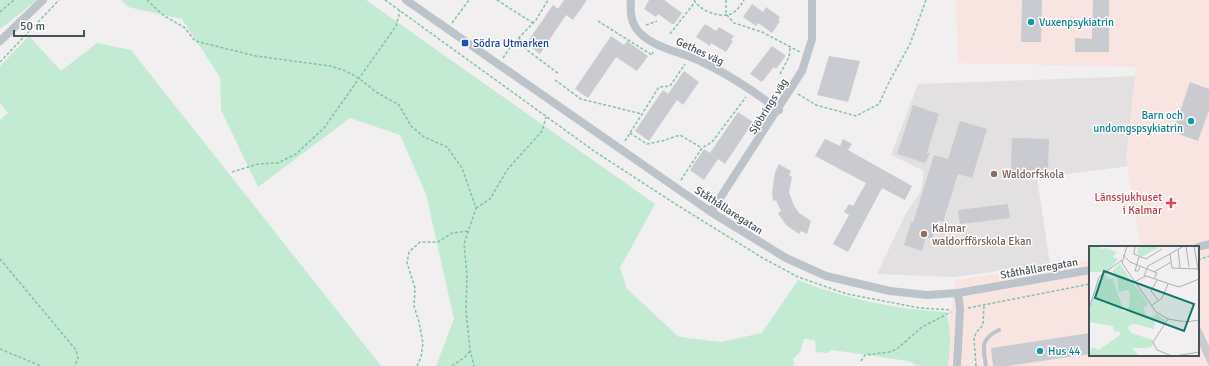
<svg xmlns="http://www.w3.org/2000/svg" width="1209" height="366" viewBox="0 0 1209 366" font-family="Signika,sans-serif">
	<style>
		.education { fill: #e2e0e0 }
		.medical { fill: #f8e5e2 }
		.green { fill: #c3ead3 }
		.building { fill: #c9cbd1 }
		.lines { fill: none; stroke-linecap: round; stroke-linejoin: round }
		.path { stroke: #7ec4a4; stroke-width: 1.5; stroke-dasharray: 3 2; stroke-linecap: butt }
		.service { stroke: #bcc3ca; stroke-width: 4 }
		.minor { stroke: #bcc3ca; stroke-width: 8 }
		.culture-dot { fill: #0f9aa8; stroke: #fff; stroke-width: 1.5 }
		.transit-dot { fill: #1a4fb4; stroke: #fff; stroke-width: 1.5 }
		.education-dot { fill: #8d6e63; stroke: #fff; stroke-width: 1.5 }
		.health-dot { fill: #e0444e; stroke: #fff; stroke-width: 1.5 }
		.labels { text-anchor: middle; stroke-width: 3; stroke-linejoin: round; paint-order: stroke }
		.culture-label { font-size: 11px; fill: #0d838f; stroke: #fff; text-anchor: start }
		.transit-label { font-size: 11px; fill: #164399; stroke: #fff; text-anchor: start }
		.street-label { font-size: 11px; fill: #49525a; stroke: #fff }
		.education-label { font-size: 11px; fill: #785e54; stroke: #fff; text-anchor: start }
		.health-label { font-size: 11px; fill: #be3a42; stroke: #fff; text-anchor: end }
		.inset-road { fill: none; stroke: #aeb0b3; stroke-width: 1 }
		.view { fill: #0f766e; fill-opacity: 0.15; stroke: #0f766e; stroke-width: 2 }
		.inset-edge { fill: none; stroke: #49525a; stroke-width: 2 }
	</style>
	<rect width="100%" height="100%" fill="#f1efef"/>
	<polygon class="education" points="1140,76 1137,165 1037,178 1050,264 953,277 877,274 905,215 921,191 924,171 891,155 918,84"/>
	<polygon class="medical" points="956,0 1209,0 1209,366 944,366 955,280 1090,260 1090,355 1198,355 1198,247 1141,247 1126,159 1136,67 958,63"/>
	<g class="green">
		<polygon points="0,0 37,0 0,29"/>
		<path d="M121 0H366L655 204 620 268 627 289 679 337 721 342 762 333 798 280C846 299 894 309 946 312 952 333 950 345 948 366H918L908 361 832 350 827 353 816 352 815 340 804 339 800 352 793 359 794 366H436L454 319 426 194 400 135 350 118 258 187 221 110 220 77 182 19 128 7Z"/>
		<polygon points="29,36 61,71 97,43 131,50 381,366 0,366 0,120 8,113 0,103 0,66"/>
	</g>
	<g class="building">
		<polygon points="564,0 587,0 573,20 566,15 540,54 526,44 553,5 558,9"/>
		<polygon points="649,0 664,0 682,13 674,24 672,24 658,14 656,17 644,9"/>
		<polygon points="1022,0 1042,0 1041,42 1021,42"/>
		<polygon points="1093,0 1109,0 1109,52 1075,52 1075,38 1092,39"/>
		<polygon points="752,4 763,12 766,7 780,17 778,20 780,21 772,33 758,23 756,26 743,17"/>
		<polygon points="705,24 716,31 719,27 734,36 731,40 733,41 726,52 711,43 710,46 696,37"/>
		<polygon points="611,36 624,45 627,41 648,56 637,71 616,57 588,98 575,89"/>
		<polygon points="772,46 785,55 785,57 776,69 774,67 762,82 750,74"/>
		<polygon points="829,56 860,61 848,102 817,95"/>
		<polygon points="684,71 699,82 683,105 677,100 649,141 635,131 663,90 668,94"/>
		<polygon points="1190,82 1209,89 1209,110 1198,141 1173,132"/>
		<polygon points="913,105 939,114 927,153 930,153 925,163 897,154"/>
		<polygon points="738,112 753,122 725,164 718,159 704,180 690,170 704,149 710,153"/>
		<polygon points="960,121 987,129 972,178 958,174 943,222 938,220 932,239 926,237 922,251 904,245 911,222 913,223 934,155 948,159"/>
		<polygon points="1012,138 1049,139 1048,171 1011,170"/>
		<polygon points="825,139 840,146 843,139 852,144 848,150 912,186 905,200 882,188 848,252 833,244 849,215 844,212 849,204 853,206 866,183 815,156"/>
		<polygon points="779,164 791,171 789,175 792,177 789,192 794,206 799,213 811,221 807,234 801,231 799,234 793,230 786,225 778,213 781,211 776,200 773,201 772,193 775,172"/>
		<polygon points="1008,204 1010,218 960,224 958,210"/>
		<polygon points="1198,322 1209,346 1209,366 1198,342"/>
		<polygon points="1090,333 1090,354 1008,366 993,366 991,348"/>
	</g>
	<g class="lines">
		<g class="path">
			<polyline points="147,0 163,15 185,28 195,41 256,56 330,66 346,71 360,79 376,92 399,105 411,126 424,137 447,147 462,168 476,208 464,244 467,275 466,310 470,350 474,366"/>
			<polyline points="385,0 594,151 677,205 761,257 798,277 847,294 920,308 951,310"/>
			<polyline points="497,0 533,23"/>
			<path d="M694 0C700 11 719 18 731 14 737 11 741 5 744 0"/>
			<polyline points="726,0 726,14 734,23 762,32 800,52"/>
			<polyline points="0,12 14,0"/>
			<polyline points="598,21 652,55 653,52"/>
			<polyline points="452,23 469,0"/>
			<polyline points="646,25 657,21"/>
			<polyline points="670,34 695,2"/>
			<polyline points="519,38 527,50 559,74"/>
			<polyline points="503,58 511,46 536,20 548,0"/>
			<polyline points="0,62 59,0"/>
			<polyline points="780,74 789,57 790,48"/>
			<polyline points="555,80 581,99 642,114"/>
			<polyline points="798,94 816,105 856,116 879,104 888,84 910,44 926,0"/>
			<polyline points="630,133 647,144 662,141 680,135 702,148"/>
			<polyline points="625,141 659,87 670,86 685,64"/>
			<polyline points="232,172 258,164 278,163 296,154 324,128 396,26 400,11"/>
			<polyline points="681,180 702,148 712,142 746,97"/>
			<polyline points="476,208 490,199 507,170 542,131 546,117"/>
			<polyline points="0,259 76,350 78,358 75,366"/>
			<polyline points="1198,260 1209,256"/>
			<polyline points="968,308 1090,284"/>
			<polyline points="0,349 41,366"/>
			<polyline points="861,361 865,355 889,352 897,349 922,327 951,312"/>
			<polyline points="417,366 421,357 423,343 419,322 414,306 415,288 407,263 409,252 420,242 438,242 452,233 469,231"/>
			<polyline points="452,366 465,357 470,351"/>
			<polyline points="976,366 974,339 976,333 983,325 984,305"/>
		</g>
		<path class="service" d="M986 366C983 347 980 339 999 330"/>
		<g class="minor">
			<polyline points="406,0 711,212 786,258 826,276 890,291 927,295 958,293 1090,270"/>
			<path d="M631 0C630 10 631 24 639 32 655 49 683 52 704 63 730 75 756 93 779 110"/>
			<polyline points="0,41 43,0"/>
			<polyline points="711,212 802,71 812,39 812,0"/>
			<polyline points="1198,247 1209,244"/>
			<polyline points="957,366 960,309 958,293"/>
		</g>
	</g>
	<g class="culture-dot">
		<circle cx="1031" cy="22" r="4"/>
		<circle cx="1191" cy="121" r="4"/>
		<circle cx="1040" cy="351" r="4"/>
	</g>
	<rect class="transit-dot" x="461" y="39" width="8" height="8" rx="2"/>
	<g class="education-dot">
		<circle cx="994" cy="174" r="4"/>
		<circle cx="924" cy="234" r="4"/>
	</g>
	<path class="health-dot" d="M1169 197h4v4h4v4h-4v4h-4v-4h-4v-4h4z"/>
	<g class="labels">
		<g class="culture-label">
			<text x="1039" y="26">Vuxenpsykiatrin</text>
			<text x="1183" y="119" text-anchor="end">Barn och<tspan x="1183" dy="13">undomgspsykiatrin</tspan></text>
			<text x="1048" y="355">Hus 44</text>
		</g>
		<g class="transit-label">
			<text x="473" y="47">Södra Utmarken</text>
		</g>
		<g class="street-label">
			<text transform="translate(700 51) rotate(25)" y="4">Gethes väg</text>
			<text transform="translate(768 106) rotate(-58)" y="4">Sjöbrings väg</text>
			<text transform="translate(729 210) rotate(33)" y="4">Ståthållaregatan</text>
			<text transform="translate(1039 268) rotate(-10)" y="4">Ståthållaregatan</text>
		</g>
		<g class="education-label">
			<text x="1002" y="178">Waldorfskola</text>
			<text x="932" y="232">Kalmar<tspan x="932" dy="13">waldorfförskola Ekan</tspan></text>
		</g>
		<g class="health-label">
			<text x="1162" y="201">Länssjukhuset<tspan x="1162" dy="13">i Kalmar</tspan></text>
		</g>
	</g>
	<g transform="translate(1089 246)">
		<rect width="110" height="110" fill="#f1efef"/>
		<path d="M0 0H12L11 3 17 2 28 6 24 11 29 13 18 26H0ZM50 0H68L69 2 52 11 48 6ZM31 18 59 58 54 62 57 69 63 71 67 68 77 74 75 79 66 72 65 83 46 78 40 79 39 82 42 87 64 94V100L59 102H43L50 110H0L3 101 10 104 31 89 32 86 25 85 24 80 0 76V64L7 40 9 35 13 34 12 31 17 29 18 32 24 33 35 67 40 61 41 46 38 44 30 46 28 32 23 25Z" fill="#c3ead3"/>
		<path class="inset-road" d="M38 0 33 17 67 66 79 73 98 76 110 74M46 0 45 8 57 13 73 3M97 0 100 21M105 0 110 28M89 3 91 22M81 8 83 22 110 23M34 9 41 16 68 27 65 33M50 11 46 25H49L51 21M65 26 82 16M55 30 59 20 95 0M68 34 62 45 70 55M45 36 57 30 90 41 110 33M62 60 73 52 79 38M0 63 10 31 33 14M79 73 64 96 68 104 83 110M87 110 110 106"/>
		<path class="view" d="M15 25 105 58 95 85 6 52Z"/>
		<rect width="110" height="110" class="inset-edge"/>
	</g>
	<path d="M14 30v6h70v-6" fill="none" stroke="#49525a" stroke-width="2"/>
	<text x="20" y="30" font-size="12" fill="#49525a" stroke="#ffffff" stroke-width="3" paint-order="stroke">50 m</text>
</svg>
